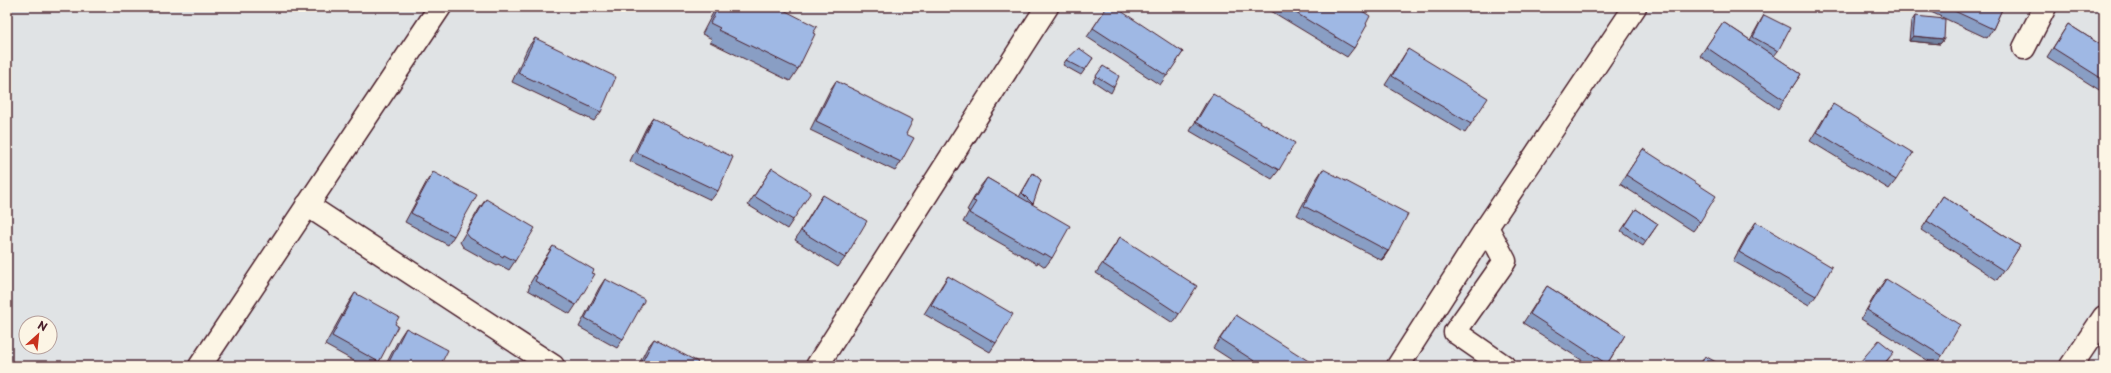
<svg xmlns="http://www.w3.org/2000/svg" width="2111" height="373" viewBox="0 0 2111 373" font-family="'Playpen Sans',sans-serif">
	<style>
		.lines { fill: none; stroke-linecap: round; stroke-linejoin: round }
		.minor-casing { stroke: #4a1f2b; stroke-width: 25 }
		.minor { stroke: #fcf5e5; stroke-width: 22 }
		.wall { fill: #899ec4; stroke: #4a1f2b }
		.shaded-wall { fill: #6f81a0; stroke: #4a1f2b }
		.building { fill: #9fb8e4; stroke: #4a1f2b }
	</style>
	<rect width="100%" height="100%" fill="#e0e3e5"/>
	<filter id="ink" filterUnits="userSpaceOnUse"><feTurbulence type="fractalNoise" baseFrequency=".025" numOctaves="2"/><feDisplacementMap in="SourceGraphic" scale="8" xChannelSelector="R" yChannelSelector="G"/><feConvolveMatrix kernelMatrix="1 2 1 2 8 2 1 2 1" color-interpolation-filters="sRGB"/></filter>
	<g filter="url(#ink)">
		<g class="lines">
			<g class="minor-casing">
				<g id="minor">
					<polyline points="2024,48 2045,7"/>
					<polyline points="307,205 553,366"/>
					<polyline points="1487,227 1505,261 1455,332 1504,366"/>
					<polyline points="200,366 440,7"/>
					<polyline points="817,366 1047,7"/>
					<polyline points="1398,366 1487,227 1635,7"/>
					<polyline points="2071,366 2104,317"/>
				</g>
			</g>
			<use href="#minor" class="minor"/>
		</g>
		<g class="wall">
			<polygon points="716,7 778,7 813,33 798,69 790,81 710,42 712,39 702,34"/>
			<polygon points="1107,7 1183,52 1160,85 1087,37"/>
			<polygon points="1274,7 1356,7 1366,24 1354,48 1347,57 1271,11"/>
			<polygon points="1920,7 2003,7 1993,29 1987,38"/>
			<polygon points="1764,15 1778,51 1774,56 1766,51 1801,74 1778,109 1700,56 1723,22 1750,40 1761,20"/>
			<polygon points="1915,16 1944,39 1940,44 1909,41 1911,22"/>
			<polygon points="2068,24 2104,47 2104,93 2047,57"/>
			<polygon points="535,38 601,112 594,121 512,82 528,47"/>
			<polygon points="1408,49 1471,124 1465,133 1385,85"/>
			<polygon points="1093,58 1081,75 1063,65 1066,60"/>
			<polygon points="1103,66 1114,87 1111,93 1093,81"/>
			<polygon points="836,81 859,93 906,134 901,162 895,171 810,130 830,90"/>
			<polygon points="1213,94 1279,170 1272,179 1190,131 1206,103"/>
			<polygon points="1833,104 1896,180 1889,189 1810,141 1827,113"/>
			<polygon points="652,118 718,191 711,200 630,161 646,128"/>
			<polygon points="1643,149 1700,222 1693,231 1620,184"/>
			<polygon points="772,168 793,220 787,229 748,205"/>
			<polygon points="1323,169 1389,250 1383,259 1381,260 1297,215 1317,178"/>
			<polygon points="433,172 454,236 448,245 405,222 427,181"/>
			<polygon points="1033,173 1041,180 1032,204 1052,258 1045,267 1038,262 1037,264 963,222 969,211 967,210 980,187 987,178 1019,197"/>
			<polygon points="823,195 845,258 838,267 795,240 817,204"/>
			<polygon points="1943,196 2020,246 1997,280 1921,230"/>
			<polygon points="486,199 515,261 509,270 498,264 497,266 463,247 460,242 479,209"/>
			<polygon points="1636,209 1658,224 1643,246 1621,231"/>
			<polygon points="1756,222 1816,296 1809,305 1733,261 1749,232"/>
			<polygon points="1120,237 1179,314 1173,323 1096,273"/>
			<polygon points="553,246 576,305 570,314 528,290 530,286 529,285 547,255"/>
			<polygon points="948,276 996,343 990,352 924,314 942,285"/>
			<polygon points="605,279 623,339 617,348 579,327 599,288"/>
			<polygon points="1886,279 1942,356 1935,365 1861,319 1879,288"/>
			<polygon points="1547,286 1625,335 1606,366 1591,366 1523,323"/>
			<polygon points="355,293 395,324 379,362 376,366 363,366 325,345 349,302"/>
			<polygon points="1236,315 1308,366 1241,366 1213,348"/>
			<polygon points="406,328 440,366 385,366 400,337"/>
			<polygon points="654,339 695,366 638,366 647,348"/>
			<polygon points="1890,357 1883,366 1858,366 1860,362"/>
		</g>
		<g class="shaded-wall">
			<polygon points="1913,36 1944,39 1940,44 1909,41"/>
			<polygon points="1389,250 1383,259 1381,260 1388,251"/>
		</g>
		<g class="building">
			<polygon points="718,7 778,7 817,27 813,33 815,34 798,69 718,30 720,28 710,23"/>
			<polygon points="1107,7 1115,7 1183,52 1167,76 1093,28"/>
			<polygon points="1286,7 1356,7 1370,16 1366,24 1367,25 1354,48"/>
			<polygon points="1946,7 2003,7 1993,29"/>
			<polygon points="1764,15 1790,28 1778,51 1753,37"/>
			<polygon points="1915,16 1945,19 1944,39 1913,36"/>
			<polygon points="1723,22 1801,74 1784,100 1706,47"/>
			<polygon points="2068,24 2104,47 2104,80 2053,48"/>
			<polygon points="535,38 616,77 601,112 518,73"/>
			<polygon points="1079,48 1093,58 1085,70 1066,60"/>
			<polygon points="1408,49 1488,98 1471,124 1392,76"/>
			<polygon points="1103,66 1119,76 1114,87 1096,76"/>
			<polygon points="836,81 859,92 859,93 913,120 906,134 914,138 901,162 816,121"/>
			<polygon points="1213,94 1295,143 1279,170 1196,122"/>
			<polygon points="1833,104 1913,153 1896,180 1817,132"/>
			<polygon points="652,118 733,157 718,191 636,152"/>
			<polygon points="1643,149 1716,196 1700,222 1626,175"/>
			<polygon points="772,168 811,192 793,220 754,196"/>
			<polygon points="1323,169 1408,214 1389,250 1388,251 1304,206"/>
			<polygon points="433,172 477,195 454,236 411,213"/>
			<polygon points="1033,173 1041,180 1033,204 1022,193"/>
			<polygon points="987,178 1070,226 1052,258 1044,253 1043,255 969,213 976,202 973,201"/>
			<polygon points="823,195 867,221 845,258 801,231"/>
			<polygon points="1943,196 2020,246 2004,271 1927,221"/>
			<polygon points="486,199 535,228 515,261 504,255 503,257 470,238 466,233"/>
			<polygon points="1636,209 1658,224 1646,241 1625,226"/>
			<polygon points="1756,222 1832,267 1816,296 1739,252"/>
			<polygon points="1120,237 1197,286 1179,314 1103,264"/>
			<polygon points="553,246 594,270 592,273 595,274 576,305 535,281 537,277 535,276"/>
			<polygon points="948,276 1013,314 996,343 931,305"/>
			<polygon points="605,279 644,299 644,301 623,339 585,318"/>
			<polygon points="1886,279 1960,325 1942,356 1867,310"/>
			<polygon points="1547,286 1625,335 1607,364 1530,314"/>
			<polygon points="355,293 399,317 395,324 398,326 379,362 332,336"/>
			<polygon points="1236,315 1310,362 1308,366 1262,366 1220,339"/>
			<polygon points="406,328 448,350 440,366 387,366"/>
			<polygon points="654,339 698,362 695,366 640,366"/>
			<polygon points="1879,340 1894,352 1882,366 1865,366 1860,362"/>
			<polygon points="1705,356 1723,366 1699,366"/>
			<polygon points="1033,360 1043,366 1029,366"/>
		</g>
	</g>
	<rect width="2111" height="373" fill="none" stroke="#fcf5e5" stroke-width="24"/>
	<rect x="12" y="12" width="2087" height="349" fill="none" stroke="#4a1f2b" stroke-width="1.5" filter="url(#ink)"/>
	<g transform="translate(38 335) rotate(27)"><circle r="19" fill="#fcf5e5" stroke="#b59f9b"/>
	<path d="M0-3L7 15L0 10L-7 15Z" fill="#c8321e"/>
	<text y="-6" font-size="11" font-weight="bold" text-anchor="middle" fill="#4a1f2b">N</text>
	</g>
</svg>
